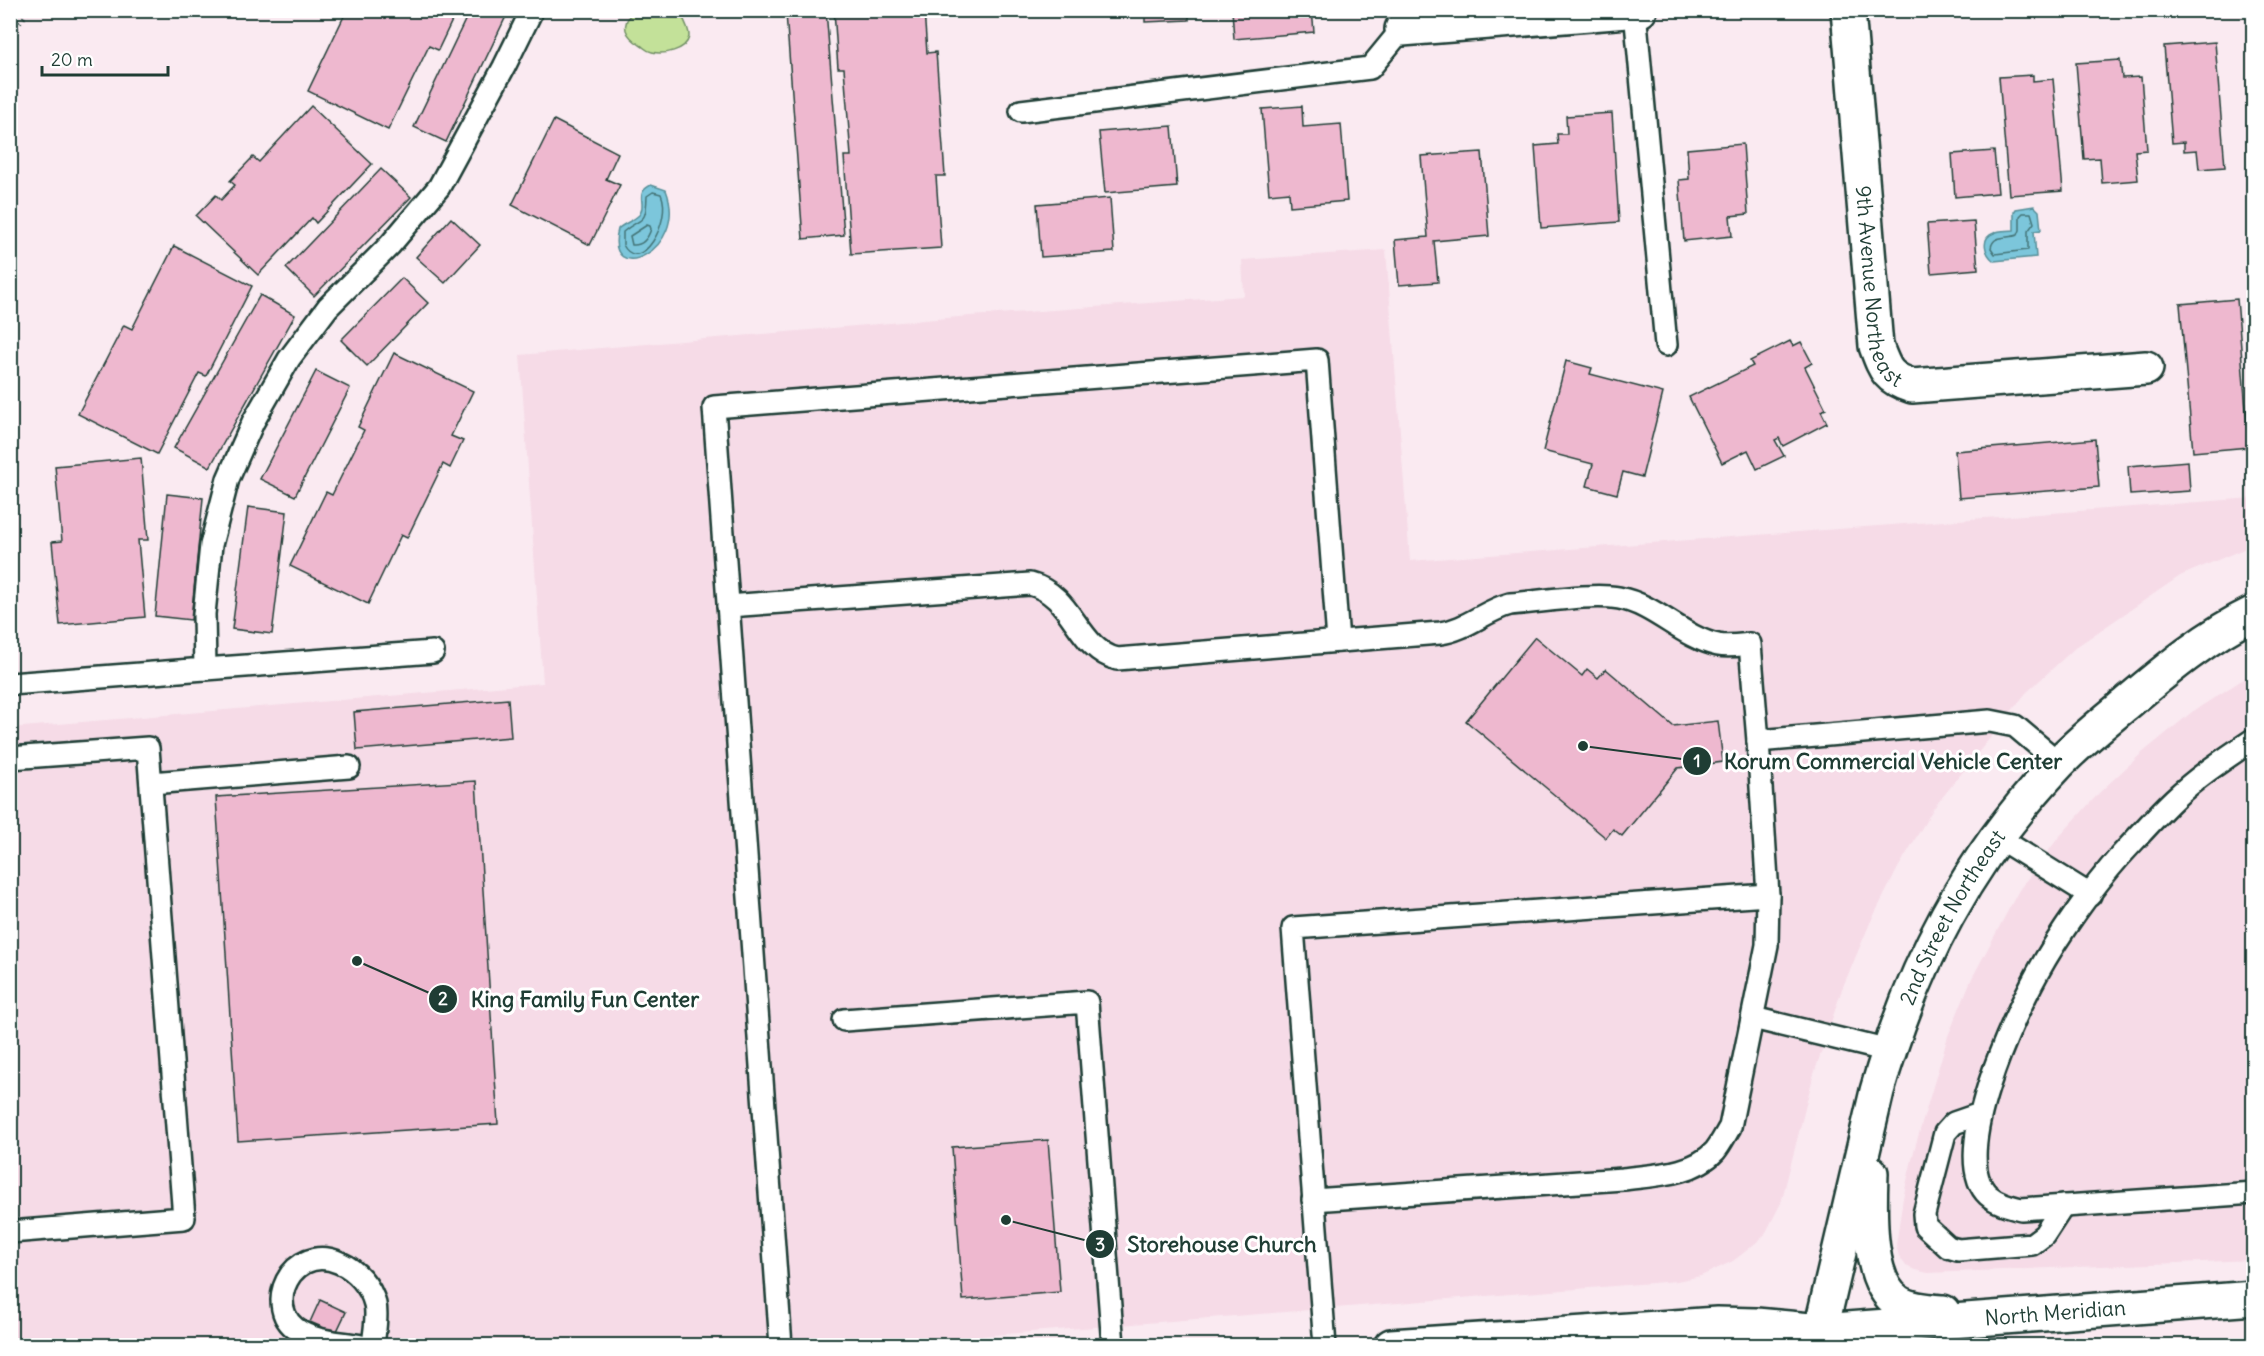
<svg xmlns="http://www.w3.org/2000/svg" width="2264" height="1356" viewBox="0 0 2264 1356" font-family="Delius,sans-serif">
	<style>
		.built { fill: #f6dbe7 }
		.green { fill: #c3e199; stroke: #718f66; stroke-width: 1.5 }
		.water { fill: #7bc6db; stroke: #568f98; stroke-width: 1.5 }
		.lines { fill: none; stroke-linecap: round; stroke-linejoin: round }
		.shore { stroke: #447477; stroke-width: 1.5 }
		.building { fill: #eeb8cf; stroke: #1f3d34; stroke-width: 1.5 }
		.lane-casing { stroke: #1f3d34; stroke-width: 26 }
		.street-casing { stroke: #1f3d34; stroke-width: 38 }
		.primary-casing { stroke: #1f3d34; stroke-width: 38 }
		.path { stroke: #1f3d34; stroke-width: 4; stroke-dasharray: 1.5 4.5; stroke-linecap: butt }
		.lane { stroke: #fff; stroke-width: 21 }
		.street { stroke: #fff; stroke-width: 33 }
		.primary { stroke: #fff; stroke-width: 33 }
		.labels { text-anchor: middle; stroke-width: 6; stroke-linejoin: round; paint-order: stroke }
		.street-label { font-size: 21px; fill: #1f3d34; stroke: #fff }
		.leader { fill: none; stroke: #1f3d34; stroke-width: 2 }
		.callout-dot { fill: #1f3d34; stroke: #fff; stroke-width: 2 }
		.mark-label { font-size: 18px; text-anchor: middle; font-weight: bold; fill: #fff }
		.callout-label { font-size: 22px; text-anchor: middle; font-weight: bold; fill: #1f3d34; stroke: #fff; stroke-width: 6; stroke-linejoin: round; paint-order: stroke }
	</style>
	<rect width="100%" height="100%" fill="#faeaf1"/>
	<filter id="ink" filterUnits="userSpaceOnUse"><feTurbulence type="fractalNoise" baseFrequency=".0167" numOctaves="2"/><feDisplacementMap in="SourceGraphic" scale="12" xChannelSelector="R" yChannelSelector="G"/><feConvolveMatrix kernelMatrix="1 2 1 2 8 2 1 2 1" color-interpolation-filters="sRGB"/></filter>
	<g filter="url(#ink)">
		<g class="built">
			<polygon points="1386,250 1410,561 2253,498 2253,545 2180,576 2076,647 2026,693 1933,809 1898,868 1870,923 1842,989 1813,1077 1781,1203 1764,1236 1746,1251 1733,1261 1701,1276 1677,1281 866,1345 11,1346 11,728 543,683 520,355 970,316 1244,296 1242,260"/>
			<polygon points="2253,673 2253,1260 1928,1273 1915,1270 1906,1266 1899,1256 1896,1245 1903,1198 1915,1147 1948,1036 1971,980 2019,890 2059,837 2100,792 2142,753 2192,712"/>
		</g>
		<path class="green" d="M633 11H679C683 18 690 29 689 37 686 51 663 55 652 52 646 51 644 47 640 45 625 35 620 26 633 11Z"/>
		<g class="water">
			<path d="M651 185 666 190C690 252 603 288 618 229 624 223 633 221 639 215 648 204 633 194 651 185Z"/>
			<path d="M2034 206 2039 211 2041 230 2034 231 2036 257 1994 261C1985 254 1980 238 1994 233 1999 230 2008 231 2014 230V212L2016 209Z"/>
		</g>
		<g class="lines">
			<g class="shore">
				<path d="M653 192 661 194C673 221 640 276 623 245V232C642 216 646 226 647 196Z"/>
				<path d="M2023 213H2031L2034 223 2028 231V250L1995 254 1991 248C1993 234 2007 239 2018 235L2020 230V216Z"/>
				<path d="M647 225 650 226 651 229C648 238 642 246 632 245L630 236Z"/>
			</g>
		</g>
		<g class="building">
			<polygon points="347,10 457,10 438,50 429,46 388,130 308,91"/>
			<polygon points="470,10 509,10 446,142 414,127"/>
			<polygon points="826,10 844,235 803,239 786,13"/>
			<polygon points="834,10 924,10 927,53 936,52 945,176 936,176 941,248 851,254 844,156 851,156 844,68 838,68"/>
			<polygon points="1145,10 1189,10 1189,20 1145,22"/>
			<polygon points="1232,10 1312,10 1314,32 1234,39"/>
			<polygon points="2215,42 2225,167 2199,169 2197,150 2184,151 2184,142 2172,143 2164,46"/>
			<polygon points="2120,60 2122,78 2141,77 2147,150 2135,151 2138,180 2102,183 2100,158 2084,159 2076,63"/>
			<polygon points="2033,75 2033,81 2053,79 2063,191 2009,195 1999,77"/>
			<polygon points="311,106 372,164 316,223 312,218 258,275 196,216 216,195 221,200 235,185 230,181 253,157 259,162"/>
			<polygon points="1302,106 1303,127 1341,124 1347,201 1290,206 1289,192 1269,194 1262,109"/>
			<polygon points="1612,113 1619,222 1541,228 1535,146 1558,144 1557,134 1567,134 1566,116"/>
			<polygon points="554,120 618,153 606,179 620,185 590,245 512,205"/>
			<polygon points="1172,126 1177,187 1105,193 1099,132"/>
			<polygon points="1743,144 1748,214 1730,216 1732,236 1684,241 1679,180 1689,179 1687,149"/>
			<polygon points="1994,151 1998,193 1955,197 1952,154"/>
			<polygon points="1482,152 1489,236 1434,241 1438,282 1399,285 1395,240 1428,237 1421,156"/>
			<polygon points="381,169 411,197 314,296 286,268"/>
			<polygon points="1110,198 1114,252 1041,257 1037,204"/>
			<polygon points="451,218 480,245 445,283 416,257"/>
			<polygon points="1974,221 1978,269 1931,273 1927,224"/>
			<polygon points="174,246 252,286 206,376 199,373 157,454 78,414 124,325 132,329"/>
			<polygon points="402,278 428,303 367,366 341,340"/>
			<polygon points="260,295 295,315 210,467 174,448"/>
			<polygon points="2237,299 2249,447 2193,452 2180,304"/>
			<polygon points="1790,341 1793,346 1801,342 1812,363 1805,367 1826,409 1821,411 1827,423 1783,446 1779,438 1775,440 1784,456 1757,469 1748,450 1722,463 1689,397 1753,366 1750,361"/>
			<polygon points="394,353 473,391 451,436 463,441 450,468 443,464 407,538 401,535 368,604 290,566 326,492 332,495 364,430 358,427"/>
			<polygon points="1566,361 1592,368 1590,374 1663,393 1642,477 1623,472 1617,494 1587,486 1593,464 1543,451"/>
			<polygon points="316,371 350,388 295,496 260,479"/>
			<polygon points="2095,439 2099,487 1959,498 1955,451"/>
			<polygon points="141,458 148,540 138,540 145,617 60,625 52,542 62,541 55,466"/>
			<polygon points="2188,461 2190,491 2130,495 2128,466"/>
			<polygon points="167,494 203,498 191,620 155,616"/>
			<polygon points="248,507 287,512 272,634 232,629"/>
			<polygon points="1535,637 1582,676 1587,669 1598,678 1606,669 1673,726 1718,721 1723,762 1678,768 1622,836 1613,829 1606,838 1466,721"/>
			<polygon points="508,699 511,737 357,750 354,712"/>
			<polygon points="476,781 498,1124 238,1141 216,797"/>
			<polygon points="1048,1140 1060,1292 963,1300 952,1147"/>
			<polygon points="320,1300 346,1312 336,1333 310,1322"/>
		</g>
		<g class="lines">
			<g class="lane-casing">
				<g id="lane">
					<polyline points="1635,11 1666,345"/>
					<polyline points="1021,111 1370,68 1402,29"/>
					<path d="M728 606 1030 584C1074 595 1076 648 1117 659L1440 633C1466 630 1484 611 1510 604 1540 602 1591 593 1619 598 1656 605 1681 637 1718 645 1729 647 1740 645 1750 644L1758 741 1990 721 2015 726 2059 763"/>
					<polyline points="205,669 433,652"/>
					<polyline points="10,684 205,669 204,614 211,545 228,479 253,422 289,359 328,307 390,245 439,187 504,67 532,10"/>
					<path d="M2254 739C2226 758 2198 776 2174 799 2155 817 2138 837 2121 855 2091 889 2059 934 2037 974 2015 1014 1947 1157 1988 1195 1997 1203 2009 1206 2021 1209L2254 1193"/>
					<polyline points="10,758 148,748 184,1218 10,1232"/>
					<polyline points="151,783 349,767"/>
					<polyline points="1997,837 2090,895"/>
					<polyline points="1753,1018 1889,1051"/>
					<polyline points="844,1020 1087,1002 1113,1346"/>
					<polyline points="1980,1114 1954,1123 1945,1133 1924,1214 1925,1226 1948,1247 1958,1250 2032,1244 2044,1235 2063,1206"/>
					<path d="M1313 1200 1623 1179C1653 1175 1693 1175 1715 1151 1721 1144 1725 1135 1730 1127L1767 945 1768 895 1758 741"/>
					<path d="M361 1346C341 1342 312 1342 295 1328 286 1321 282 1311 282 1300 282 1291 286 1281 291 1274 318 1240 366 1268 375 1304 378 1317 374 1333 373 1346"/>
					<polyline points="781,1346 714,407 1317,360 1338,641"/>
					<polyline points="1325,1346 1293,928 1768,895"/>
				</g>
			</g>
			<g class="street-casing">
				<g id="street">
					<path id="s1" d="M1848 10 1876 346C1885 370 1887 378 1912 386L2146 368"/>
					<polyline points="1402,29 1640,10"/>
				</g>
			</g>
			<g class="primary-casing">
				<g id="primary">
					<path d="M1871 1173C1870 1207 1866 1281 1898 1302 1910 1310 1929 1311 1943 1312"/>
					<path id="s2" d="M1391 1346 1717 1324 1756 1325 1821 1331 2254 1298"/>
					<path id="s3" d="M1817 1346 1877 1091C1913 965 1968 859 2059 763 2080 741 2104 722 2127 703 2166 670 2208 635 2254 613"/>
				</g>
			</g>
			<polyline class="path" points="10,38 29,10"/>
			<use href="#lane" class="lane"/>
			<use href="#street" class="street"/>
			<use href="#primary" class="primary"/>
		</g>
	</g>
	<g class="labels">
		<g class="street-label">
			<text dy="7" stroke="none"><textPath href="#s1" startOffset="279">9th Avenue Northeast</textPath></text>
			<text dy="7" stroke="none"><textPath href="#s3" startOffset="452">2nd Street Northeast</textPath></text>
			<text dy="7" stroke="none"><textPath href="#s2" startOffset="666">North Meridian</textPath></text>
		</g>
	</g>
	<path class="leader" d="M1583 746L1697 761M357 961L443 999M1006 1220L1100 1244"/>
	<g class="callout-dot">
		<circle cx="1583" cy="746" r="6"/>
		<circle cx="357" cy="961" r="6"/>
		<circle cx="1006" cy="1220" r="6"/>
		<circle cx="1697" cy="761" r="15"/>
		<circle cx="443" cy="999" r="15"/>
		<circle cx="1100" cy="1244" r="15"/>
	</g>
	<g class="mark-label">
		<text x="1697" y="767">1</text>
		<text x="443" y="1005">2</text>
		<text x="1100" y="1251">3</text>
	</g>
	<g class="callout-label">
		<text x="1893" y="769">Korum Commercial Vehicle Center</text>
		<text x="585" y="1007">King Family Fun Center</text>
		<text x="1222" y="1252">Storehouse Church</text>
	</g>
	<rect width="2264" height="1356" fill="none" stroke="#fff" stroke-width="36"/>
	<rect x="18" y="18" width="2228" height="1320" fill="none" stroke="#1f3d34" stroke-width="2" filter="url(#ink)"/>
	<path d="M42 66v9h126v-9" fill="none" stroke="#1f3d34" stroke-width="3"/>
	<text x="51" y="66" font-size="18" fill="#1f3d34" stroke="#ffffff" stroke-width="4.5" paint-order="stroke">20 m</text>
</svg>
